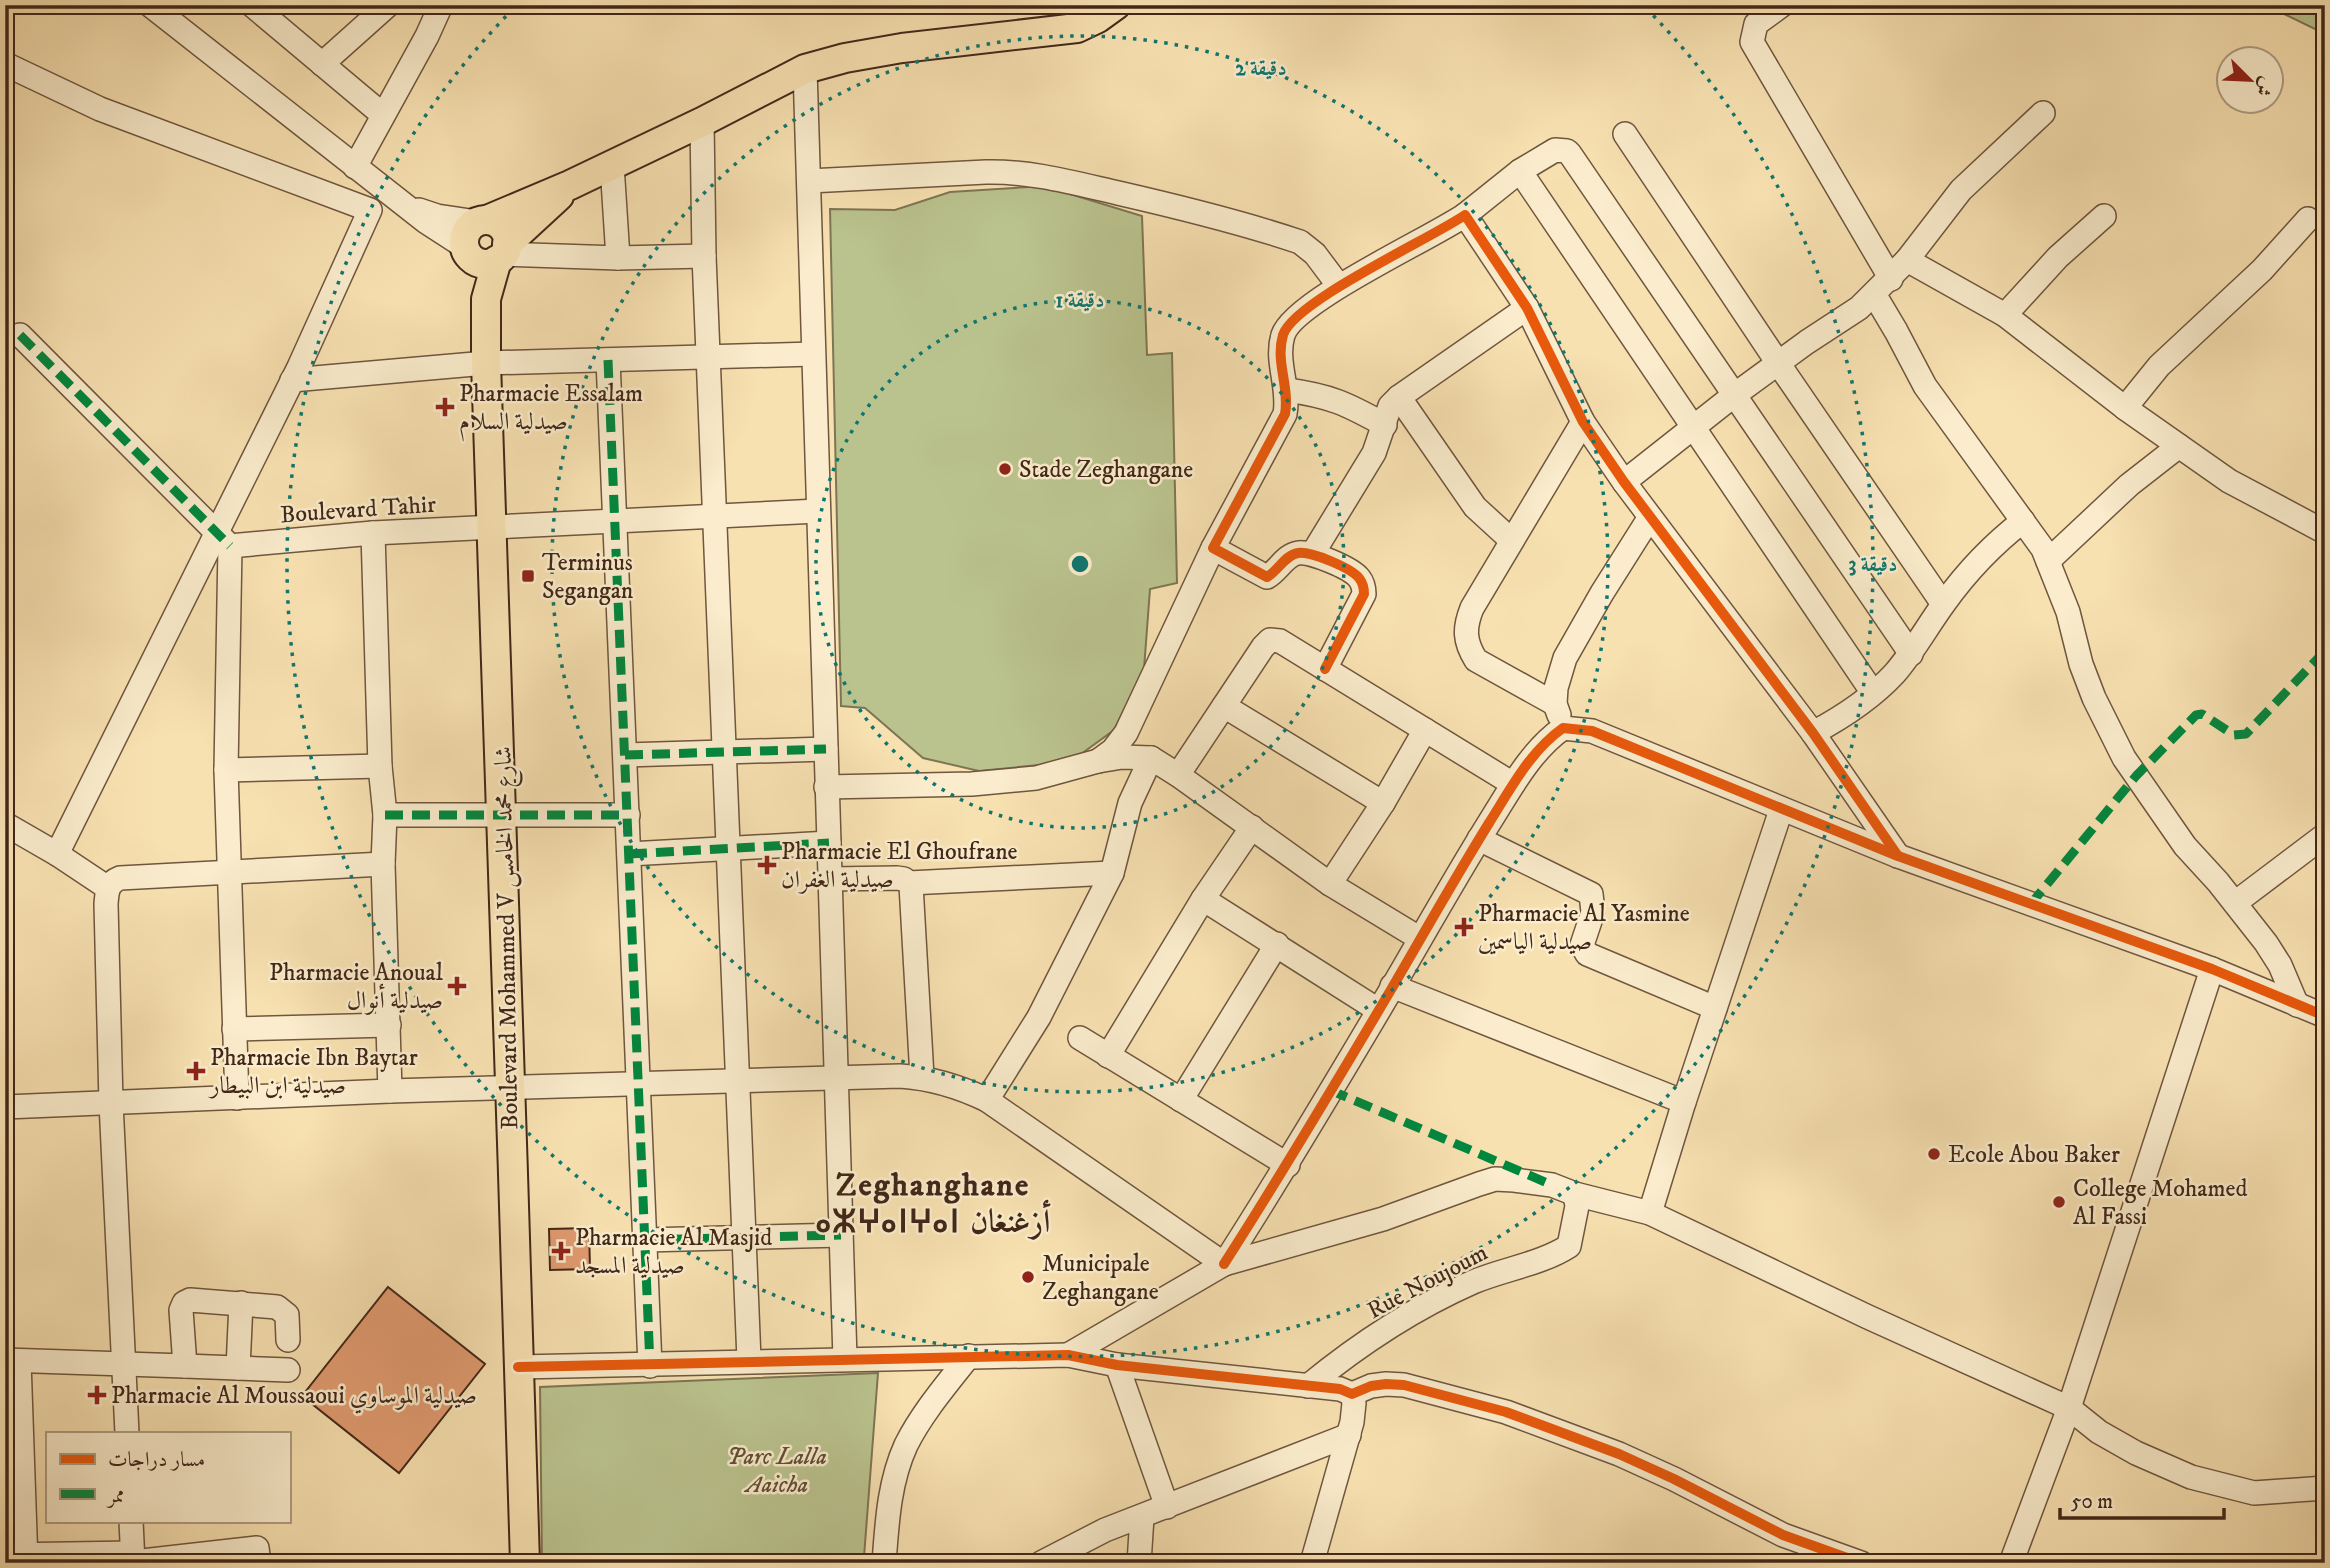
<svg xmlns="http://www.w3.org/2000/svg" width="2330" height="1568" viewBox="0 0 2330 1568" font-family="'IM FELL DW Pica',Amiri,'Noto Sans Tifinagh',serif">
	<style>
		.green { fill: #bac38e; stroke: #7e7554; stroke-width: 2 }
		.building { fill: #e19b70; stroke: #412719; stroke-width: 2 }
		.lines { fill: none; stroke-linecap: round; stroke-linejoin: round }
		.minor-casing { stroke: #6f563f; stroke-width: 26 }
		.major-casing { stroke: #412719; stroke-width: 32 }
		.minor { stroke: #faeccc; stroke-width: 23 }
		.major { stroke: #f8e1b1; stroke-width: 28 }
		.quiet { stroke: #00873e; stroke-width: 9; stroke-dasharray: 18 9; stroke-linecap: butt }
		.cycleway-casing { stroke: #faeccc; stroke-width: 15 }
		.cycleway { stroke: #e8590c; stroke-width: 10 }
		.ring { fill: none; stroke: #0f766e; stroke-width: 3.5; stroke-dasharray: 3.5 7 }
		.poi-dot { fill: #8f2418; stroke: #faeccc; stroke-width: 2.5 }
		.labels { text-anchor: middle; stroke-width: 5; stroke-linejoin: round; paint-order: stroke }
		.poi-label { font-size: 24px; fill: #412719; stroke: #faeccc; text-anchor: start }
		.street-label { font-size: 24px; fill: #412719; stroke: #faeccc }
		.park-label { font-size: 24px; font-style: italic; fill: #5f4e36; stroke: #faeccc }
		.district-label { font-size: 32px; font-weight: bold; letter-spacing: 2px; fill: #412719; stroke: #faeccc }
		.centre { fill: #0f766e; stroke: #faeccc; stroke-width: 3.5 }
		.ring-label { font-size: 21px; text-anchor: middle; font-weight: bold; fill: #0f766e; stroke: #faeccc; stroke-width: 5; stroke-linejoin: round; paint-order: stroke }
	</style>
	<rect width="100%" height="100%" fill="#f8e1b1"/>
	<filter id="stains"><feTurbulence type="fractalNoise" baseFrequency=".00286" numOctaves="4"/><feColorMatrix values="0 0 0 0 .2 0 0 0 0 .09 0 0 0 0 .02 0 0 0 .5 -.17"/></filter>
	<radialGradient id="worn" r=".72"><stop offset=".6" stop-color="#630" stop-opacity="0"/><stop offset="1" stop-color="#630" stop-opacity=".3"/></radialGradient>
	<g class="green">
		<polygon points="2266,5 2325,5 2325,34"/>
		<polygon points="1044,186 1142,216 1147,355 1172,353 1177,583 1150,589 1144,669 1114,730 1070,762 979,771 923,758 865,708 841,706 830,209 895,210 950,192"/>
		<polygon points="878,1373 864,1557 856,1563 542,1563 540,1387"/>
	</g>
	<g class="building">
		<polygon points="589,1228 590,1269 550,1270 549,1229"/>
		<polygon points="388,1287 485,1364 399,1473 302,1396"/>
	</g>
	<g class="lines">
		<g class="minor-casing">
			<g id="minor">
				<polyline points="150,5 425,221 465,247"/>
				<polyline points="252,5 383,115"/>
				<polyline points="1782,5 1756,24 1752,42 1891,279"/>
				<polyline points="5,64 100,109 370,210 299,367 57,854 5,824"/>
				<polyline points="322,64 388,5"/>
				<polyline points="805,69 845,1359"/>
				<polyline points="702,122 704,256 749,1360"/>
				<polyline points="1625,134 1778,363 1943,604"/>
				<polyline points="612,165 618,258"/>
				<polyline points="355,167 427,36 441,5"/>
				<polyline points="1520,171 1873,693"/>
				<path d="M809 181 986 172C1031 171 1074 183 1118 193 1179 207 1241 222 1300 242L1315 254 1339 286"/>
				<polyline points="419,210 437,216 477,222"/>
				<polyline points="1465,215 1520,171 1555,150 1567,151 1570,154 1911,654"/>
				<polyline points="504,254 618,258 704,256"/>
				<polyline points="1907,260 2005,315 2125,408 2229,481 2325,532"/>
				<polyline points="1874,294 1896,331 1925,386 2043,549 2068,612 2081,664 2094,698 2124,758 2185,846 2218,882 2266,943 2280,965 2297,1005"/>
				<polyline points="2005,315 2058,257 2104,216"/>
				<polyline points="20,335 230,546 226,770 237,1098"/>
				<polyline points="608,360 650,1366"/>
				<polyline points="292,380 486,363 813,354"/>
				<path d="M1287 390C1331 396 1347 404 1385 425"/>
				<polyline points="1399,397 1475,507 1511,540"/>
				<polyline points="2125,408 2159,366 2262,270 2308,219"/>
				<polyline points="1624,482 1733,396 1807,342 1859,308 1907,260 1961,190 2043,113"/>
				<polyline points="373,533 380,766 385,815 383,864 390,1091"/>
				<polyline points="230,546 373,533 818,511"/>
				<polyline points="1313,553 1374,453 1390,406 1399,397 1527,308"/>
				<polyline points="2048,561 2129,485 2179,446"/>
				<path d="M1325 669 1364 594C1364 588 1363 583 1359 578 1351 568 1311 551 1298 553 1285 555 1278 571 1267 577L1213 548 1285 414C1290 387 1275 362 1283 335 1294 301 1430 239 1465 215L1527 308 1583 422 1624 482 1813 733 1898 856"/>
				<path d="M1555 704 1476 660C1464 641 1464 628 1472 608L1583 422"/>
				<polyline points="1224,706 1383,803"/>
				<polyline points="1559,715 1555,704 1556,688 1565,658 1602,593 1650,517"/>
				<path d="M1813 733C1843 717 1872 698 1895 673 1914 651 1928 625 1945 602 1968 570 1992 545 2023 521"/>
				<polyline points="625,755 826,749"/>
				<polyline points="1098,761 1113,750 1126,733 1213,548"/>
				<polyline points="226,770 380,766"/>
				<polyline points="1178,775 1263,647 1270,640 1280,641 1513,784"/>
				<polyline points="826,787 972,784 1036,778 1098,761 1122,757 1151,758 1178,775 1330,884 1419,938"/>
				<polyline points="385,815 628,815"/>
				<polyline points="1479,839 1591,894 1593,912 1582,945 1587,954 1715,1008"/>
				<polyline points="57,854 108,888"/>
				<polyline points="629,854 829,843"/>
				<polyline points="830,879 897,878 904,879 911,885 922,1077"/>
				<polyline points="909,883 1112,873"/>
				<polyline points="1330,884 1383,803 1425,730"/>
				<polyline points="1203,899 1378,1010"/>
				<polyline points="2235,903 2325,835"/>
				<polyline points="1392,986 1684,1102"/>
				<polyline points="234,1029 389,1025"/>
				<polyline points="1080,1038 1288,1165"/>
				<polyline points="1108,1056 1203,899 1252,827"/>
				<polyline points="987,1100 1039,1017 1112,873 1130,803 1151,758"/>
				<polyline points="1181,1100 1277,944"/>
				<path d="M5 1107 390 1091 900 1076C932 1078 958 1086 987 1100L1224 1264"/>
				<polyline points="1650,1213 1684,1102 1781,810"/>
				<polyline points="645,1240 841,1235"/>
				<path d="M1224 1264C1282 1174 1337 1081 1392 988 1424 933 1455 878 1489 823 1510 790 1530 751 1563 728L1592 731 1898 856 2212 969 2325 1016"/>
				<polyline points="1068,1355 1224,1264 1383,1219 1479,1184 1495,1179 1514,1180 1552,1185 1575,1194 1650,1213 1868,1317 2069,1408 2099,1432 2136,1453 2191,1477 2254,1493 2325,1488"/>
				<polyline points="5,1360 185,1366 181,1310 184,1303 190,1300 277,1307 287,1315 288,1340"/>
				<polyline points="19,1361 26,1563"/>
				<polyline points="1117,1365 1167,1507"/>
				<polyline points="185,1366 288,1370"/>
				<polyline points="518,1367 1068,1355 1117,1365 1340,1389 1352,1394 1371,1386 1386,1384 1404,1385 1506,1412 1619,1454 1674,1479 1783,1535 1861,1563"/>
				<polyline points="238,1368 241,1303"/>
				<path d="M1308 1386C1358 1345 1414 1308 1473 1282 1504 1269 1541 1264 1569 1246L1577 1206 1575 1194"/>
				<path d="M127 1433 111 1103 106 904C107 892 107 883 120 878L383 864"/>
				<polyline points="131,1521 133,1563"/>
				<polyline points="5,1555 132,1553"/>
				<polyline points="133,1562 257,1548 259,1563"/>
				<path d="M884 1563C887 1523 889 1482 906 1445 922 1413 947 1384 969 1356"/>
				<polyline points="1041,1563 1105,1530 1349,1435"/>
				<polyline points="1139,1563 1142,1517"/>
				<polyline points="1312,1563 1352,1422 1354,1403 1352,1394"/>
				<polyline points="2011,1563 2069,1408 2212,969"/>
			</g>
		</g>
		<g class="major-casing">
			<g id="major">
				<polyline points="487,220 570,185 702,122 805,69 845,58 902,48 1077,28 1098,18 1116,5"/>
				<circle cx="486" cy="242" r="22"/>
				<polyline points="507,244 559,196"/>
				<path d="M497 260 486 299V363C502 763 512 1163 525 1563"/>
			</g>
		</g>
		<use href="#minor" class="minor"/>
		<use href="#major" class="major"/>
		<g class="quiet">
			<polyline points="20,335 230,546"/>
			<polyline points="608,360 650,1366"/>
			<polyline points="625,755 826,749"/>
			<polyline points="385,815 628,815"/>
			<polyline points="629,854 829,843"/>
			<polyline points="2030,905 2136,776 2196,715 2202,714 2234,735 2246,734 2325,651"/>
			<polyline points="1330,1090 1552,1185"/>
			<polyline points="645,1240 841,1235"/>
		</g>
		<g class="cycleway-casing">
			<g id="cycleway">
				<path d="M1325 669 1364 594C1364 588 1363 583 1359 578 1351 568 1311 551 1298 553 1285 555 1278 571 1267 577L1213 548 1285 414C1290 387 1275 362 1283 335 1294 301 1430 239 1465 215L1527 308 1583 422 1624 482 1813 733 1898 856"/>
				<path d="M1224 1264C1282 1174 1337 1081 1392 988 1424 933 1455 878 1489 823 1510 790 1530 751 1563 728L1592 731 1898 856 2212 969 2325 1016"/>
				<polyline points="518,1367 1068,1355 1117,1365 1340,1389 1352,1394 1371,1386 1386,1384 1404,1385 1506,1412 1619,1454 1674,1479 1783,1535 1861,1563"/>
			</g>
		</g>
		<use href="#cycleway" class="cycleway"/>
	</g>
	<g class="ring">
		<circle cx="1080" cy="564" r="264"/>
		<circle cx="1080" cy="564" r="528"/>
		<path d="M1646 8A793 793 0 1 1 514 8"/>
	</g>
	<g class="poi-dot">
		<path d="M441.5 396.5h7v7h7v7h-7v7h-7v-7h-7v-7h7z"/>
		<circle cx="1005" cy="469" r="7"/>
		<rect x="521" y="569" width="14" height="14" rx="3.5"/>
		<path d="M763.5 854.5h7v7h7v7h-7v7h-7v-7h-7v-7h7z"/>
		<path d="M1460.5 916.5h7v7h7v7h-7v7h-7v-7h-7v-7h7z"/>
		<path d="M453.5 975.5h7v7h7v7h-7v7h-7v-7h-7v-7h7z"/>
		<path d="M192.5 1060.5h7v7h7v7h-7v7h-7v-7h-7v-7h7z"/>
		<circle cx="1934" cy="1154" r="7"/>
		<circle cx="2059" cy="1202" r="7"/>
		<path d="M557.5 1240.5h7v7h7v7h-7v7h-7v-7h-7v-7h7z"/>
		<circle cx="1028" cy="1277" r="7"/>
		<path d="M93.5 1384.5h7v7h7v7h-7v7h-7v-7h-7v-7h7z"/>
	</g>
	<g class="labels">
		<g class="poi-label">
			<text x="459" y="401">Pharmacie Essalam<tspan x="459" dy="28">صيدلية السلام</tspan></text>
			<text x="1019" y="477">Stade Zeghangane</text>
			<text x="542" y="570">Terminus<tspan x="542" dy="28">Segangan</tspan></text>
			<text x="781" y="859">Pharmacie El Ghoufrane<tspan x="781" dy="28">صيدلية الغفران</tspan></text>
			<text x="1478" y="921">Pharmacie Al Yasmine<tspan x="1478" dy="28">صيدلية الياسمين</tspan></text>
			<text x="443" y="980" text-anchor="end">Pharmacie Anoual<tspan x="443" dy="28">صيدلية أنوال</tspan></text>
			<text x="210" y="1065">Pharmacie Ibn Baytar<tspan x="210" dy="28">صيدلية ابن البيطار</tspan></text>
			<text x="1948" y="1162">Ecole Abou Baker</text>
			<text x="2073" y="1196">College Mohamed<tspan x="2073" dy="28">Al Fassi</tspan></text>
			<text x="575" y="1245">Pharmacie Al Masjid<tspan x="575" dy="28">صيدلية المسجد</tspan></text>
			<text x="1042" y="1271">Municipale<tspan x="1042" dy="28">Zeghangane</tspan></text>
			<text x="111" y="1403">Pharmacie Al Moussaoui صيدلية الموساوي</text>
		</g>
		<g class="street-label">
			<text transform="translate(358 509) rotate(-4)" y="8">Boulevard Tahir</text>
			<text transform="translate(506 938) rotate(-91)" y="8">Boulevard Mohammed V شارع محمد الخامس</text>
			<text transform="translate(1427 1281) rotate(-28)" y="8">Rue Noujoum</text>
		</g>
		<g class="park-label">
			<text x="777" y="1464">Parc Lalla<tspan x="777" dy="28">Aaicha</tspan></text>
		</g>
		<g class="district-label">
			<text x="933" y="1195">Zeghanghane<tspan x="933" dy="37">ⴰⵣⵖⴰⵏⵖⴰⵏ أزغنغان</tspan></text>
		</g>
	</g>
	<circle cx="1080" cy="564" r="10" class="centre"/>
	<g class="ring-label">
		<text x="1261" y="75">2 دقيقة</text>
		<text x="1080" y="307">1 دقيقة</text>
		<text x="1873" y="571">3 دقيقة</text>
	</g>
	<rect width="2330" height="1568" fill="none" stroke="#f8e1b1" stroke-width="28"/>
	<rect x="7" y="7" width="2316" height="1554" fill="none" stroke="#412719" stroke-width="3.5"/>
	<rect x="14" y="14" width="2302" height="1540" fill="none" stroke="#412719" stroke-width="2"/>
	<rect x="46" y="1432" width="245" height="91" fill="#faeccc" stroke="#b09d84" stroke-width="2"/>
	<rect x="60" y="1454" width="35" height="10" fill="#e8590c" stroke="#b09d84" stroke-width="2"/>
	<text x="108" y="1466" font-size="21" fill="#412719">مسار دراجات</text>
	<rect x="60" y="1489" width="35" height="10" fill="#00873e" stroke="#b09d84" stroke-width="2"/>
	<text x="108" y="1502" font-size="21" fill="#412719">ممر</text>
	<g transform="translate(2250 80) rotate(114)"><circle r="33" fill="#faeccc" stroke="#b09d84" stroke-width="2"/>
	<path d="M0-5L12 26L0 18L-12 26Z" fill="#8f2418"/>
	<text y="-10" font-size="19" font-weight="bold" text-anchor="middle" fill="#412719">ش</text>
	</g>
	<path d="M2060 1508v10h164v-10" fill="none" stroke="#412719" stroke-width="3.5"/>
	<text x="2071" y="1508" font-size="21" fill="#412719" stroke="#faeccc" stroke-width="5" paint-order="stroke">50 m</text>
	<rect width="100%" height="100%" filter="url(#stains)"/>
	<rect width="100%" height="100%" fill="url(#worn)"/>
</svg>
